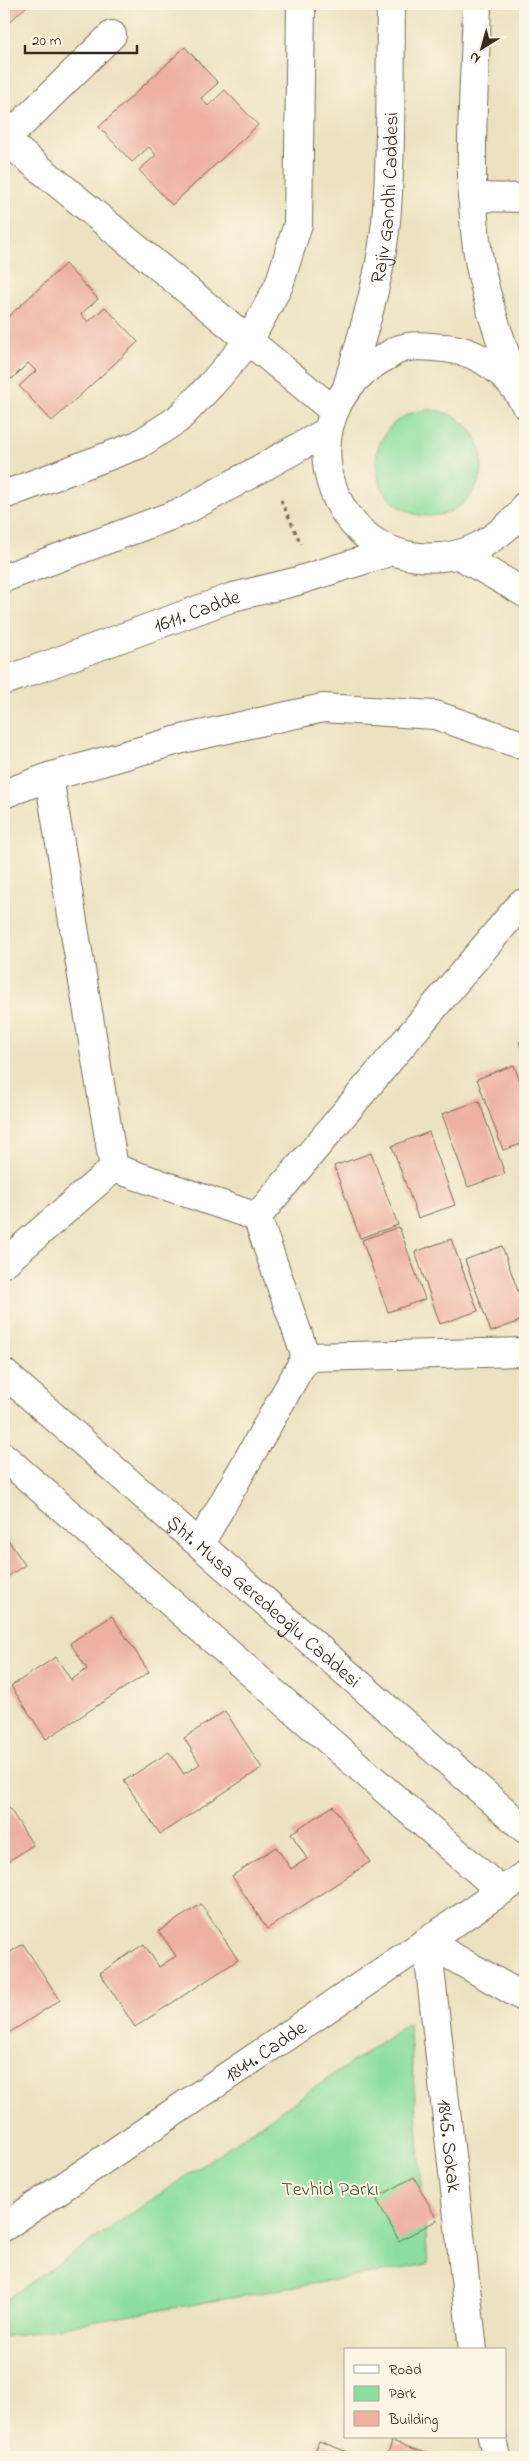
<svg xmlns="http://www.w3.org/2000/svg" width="529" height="2461" viewBox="0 0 529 2461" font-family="'Indie Flower',sans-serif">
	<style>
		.green { fill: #8bde9f; stroke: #63845e }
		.building { fill: #edb0a1 }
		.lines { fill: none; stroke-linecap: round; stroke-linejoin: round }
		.street-casing { stroke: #796a57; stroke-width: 30 }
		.secondary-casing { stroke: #796a57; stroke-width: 30 }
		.primary-casing { stroke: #796a57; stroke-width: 30 }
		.path { stroke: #796a57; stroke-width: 3; stroke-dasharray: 4 4; stroke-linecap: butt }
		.street { stroke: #fff; stroke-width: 28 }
		.secondary { stroke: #fff; stroke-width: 28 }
		.primary { stroke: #fff; stroke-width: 28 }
		.labels { text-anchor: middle; stroke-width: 4; stroke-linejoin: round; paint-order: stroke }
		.street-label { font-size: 20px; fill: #3b2a1e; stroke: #fcf5e5 }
		.park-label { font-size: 20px; fill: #4f573e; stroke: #fcf5e5 }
	</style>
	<rect width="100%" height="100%" fill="#fcf5e5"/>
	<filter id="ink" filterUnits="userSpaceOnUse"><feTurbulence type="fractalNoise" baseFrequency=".02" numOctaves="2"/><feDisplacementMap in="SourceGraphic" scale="10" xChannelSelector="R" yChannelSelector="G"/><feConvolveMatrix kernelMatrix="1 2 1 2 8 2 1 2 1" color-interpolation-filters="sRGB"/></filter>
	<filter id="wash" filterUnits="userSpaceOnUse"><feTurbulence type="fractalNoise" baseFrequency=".0096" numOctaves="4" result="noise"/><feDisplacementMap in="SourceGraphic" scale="20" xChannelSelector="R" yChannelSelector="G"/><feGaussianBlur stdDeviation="1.12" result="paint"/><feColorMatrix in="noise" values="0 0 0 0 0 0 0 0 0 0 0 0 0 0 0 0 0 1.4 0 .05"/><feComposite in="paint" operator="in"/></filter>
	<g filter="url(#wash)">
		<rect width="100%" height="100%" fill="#ece2c1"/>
		<g class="green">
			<circle cx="429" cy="463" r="53"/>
			<polygon points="409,2023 428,2264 4,2337 4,2301"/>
		</g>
		<g id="blocks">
			<g class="building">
				<polygon points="4,4 29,4 4,27"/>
				<polygon points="185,47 218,83 201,98 208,106 225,90 258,125 172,205 139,170 156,155 149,147 132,162 99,127"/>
				<polygon points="65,264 98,299 81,314 88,322 105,307 138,342 52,421 19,386 36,371 28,363 12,379 4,370 4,321"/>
				<polygon points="525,1040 525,1059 519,1042"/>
				<polygon points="514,1065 525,1096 525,1143 503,1150 477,1079"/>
				<polygon points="479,1101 505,1174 468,1187 442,1114"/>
				<polygon points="429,1132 455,1205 418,1218 392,1146"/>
				<polygon points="371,1153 398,1225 360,1238 334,1166"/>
				<polygon points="399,1227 425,1299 388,1312 362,1240"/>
				<polygon points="451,1239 478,1311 440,1324 415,1252"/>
				<polygon points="502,1246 525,1311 525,1319 491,1332 465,1260"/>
				<polygon points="4,1534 25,1565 4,1579"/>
				<polygon points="112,1616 149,1672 46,1739 11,1686 56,1657 71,1680 87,1669 70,1643"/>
				<polygon points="225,1711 262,1768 160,1834 124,1781 169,1752 184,1774 200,1764 184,1738"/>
				<polygon points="4,1800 33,1845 4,1864"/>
				<polygon points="333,1806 370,1862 267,1929 232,1876 276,1847 291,1869 307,1859 291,1833"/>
				<polygon points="201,1904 238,1960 135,2027 100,1973 144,1944 159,1967 176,1956 159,1931"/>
				<polygon points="23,1944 60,2000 4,2036 4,1956"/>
				<polygon points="414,2177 437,2220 399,2241 376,2198"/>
				<polygon points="319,2441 358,2456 358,2457 313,2457"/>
				<polygon points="392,2441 437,2457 387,2457"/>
			</g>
		</g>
	</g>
	<g filter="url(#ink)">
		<use href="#blocks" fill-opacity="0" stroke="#796a57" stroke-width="1"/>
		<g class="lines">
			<g class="street-casing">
				<g id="street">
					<polyline points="4,139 334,411"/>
					<polyline points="4,141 112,35"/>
					<polyline points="472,197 525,198"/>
					<polyline points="4,495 138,445 178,419 211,385 249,341 279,285 298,224 301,4"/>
					<polyline points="49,777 114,1168"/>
					<polyline points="4,794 49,777 182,739 323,708 435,715 525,746"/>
					<polyline points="257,1217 521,904"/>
					<polyline points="4,1263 114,1168 257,1217 306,1357 200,1544"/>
					<polyline points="306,1357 525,1352"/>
					<path id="s1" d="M427 1942 473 2350"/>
					<polyline points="427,1942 525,1998"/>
					<polyline points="492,2437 497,2457"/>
				</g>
			</g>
			<g class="secondary-casing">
				<g id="secondary">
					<path id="s2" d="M4 1373 525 1829"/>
					<polyline points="4,1457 501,1891"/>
					<path id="s3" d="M4 2227 525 1875"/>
				</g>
			</g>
			<g class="primary-casing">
				<g id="primary">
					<path d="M477 4C475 85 466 175 478 254 485 299 502 343 516 386"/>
					<path id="s4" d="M347 387C364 330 383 270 387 209 392 141 390 72 391 4"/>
					<path d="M525 404C509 374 480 351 445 348 431 347 413 344 400 349 393 351 387 357 380 360 282 418 328 567 441 557 468 555 488 543 508 526 515 519 522 515 525 506"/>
					<polyline points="459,555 525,593"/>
					<polyline points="4,578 184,511 328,431"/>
					<path id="s5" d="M4 681 233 597 294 582 393 551"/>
				</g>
			</g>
			<polyline class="path" points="281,500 301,544"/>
			<use href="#street" class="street"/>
			<use href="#secondary" class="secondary"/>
			<use href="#primary" class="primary"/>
		</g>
	</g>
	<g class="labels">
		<g class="street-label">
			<text dy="7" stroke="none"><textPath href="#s4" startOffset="194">Rajiv Gandhi Caddesi</textPath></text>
			<text dy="7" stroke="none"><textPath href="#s5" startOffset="205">1611. Cadde</textPath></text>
			<text dy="7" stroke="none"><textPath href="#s2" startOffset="346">Şht. Musa Geredeoğlu Caddesi</textPath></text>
			<text dy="7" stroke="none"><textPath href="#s3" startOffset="315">1844. Cadde</textPath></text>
			<text dy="7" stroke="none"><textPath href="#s1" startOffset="205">1845. Sokak</textPath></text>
		</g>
		<g class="park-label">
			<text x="330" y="2195">Tevhid Parkı</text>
		</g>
	</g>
	<rect width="529" height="2461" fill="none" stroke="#fcf5e5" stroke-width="20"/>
	<rect x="344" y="2348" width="162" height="90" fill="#fcf5e5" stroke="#afa495"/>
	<rect x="354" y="2365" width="25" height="8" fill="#ffffff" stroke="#afa495"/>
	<text x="389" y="2374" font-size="15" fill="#3b2a1e">Road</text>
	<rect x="354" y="2386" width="25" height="15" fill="#8bde9f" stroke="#afa495"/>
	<text x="389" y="2398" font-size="15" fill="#3b2a1e">Park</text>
	<rect x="354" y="2411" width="25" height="15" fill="#edb0a1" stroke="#afa495"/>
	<text x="389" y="2424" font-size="15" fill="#3b2a1e">Building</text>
	<g transform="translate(482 48) rotate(217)" stroke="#fcf5e5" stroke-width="4" paint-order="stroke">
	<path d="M0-4L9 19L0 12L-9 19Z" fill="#3b2a1e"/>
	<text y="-8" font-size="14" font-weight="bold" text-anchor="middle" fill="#3b2a1e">N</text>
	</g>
	<path d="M25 45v8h112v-8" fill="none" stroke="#3b2a1e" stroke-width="2.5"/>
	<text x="32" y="45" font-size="15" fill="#3b2a1e" stroke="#fcf5e5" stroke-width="4" paint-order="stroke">20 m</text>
</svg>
